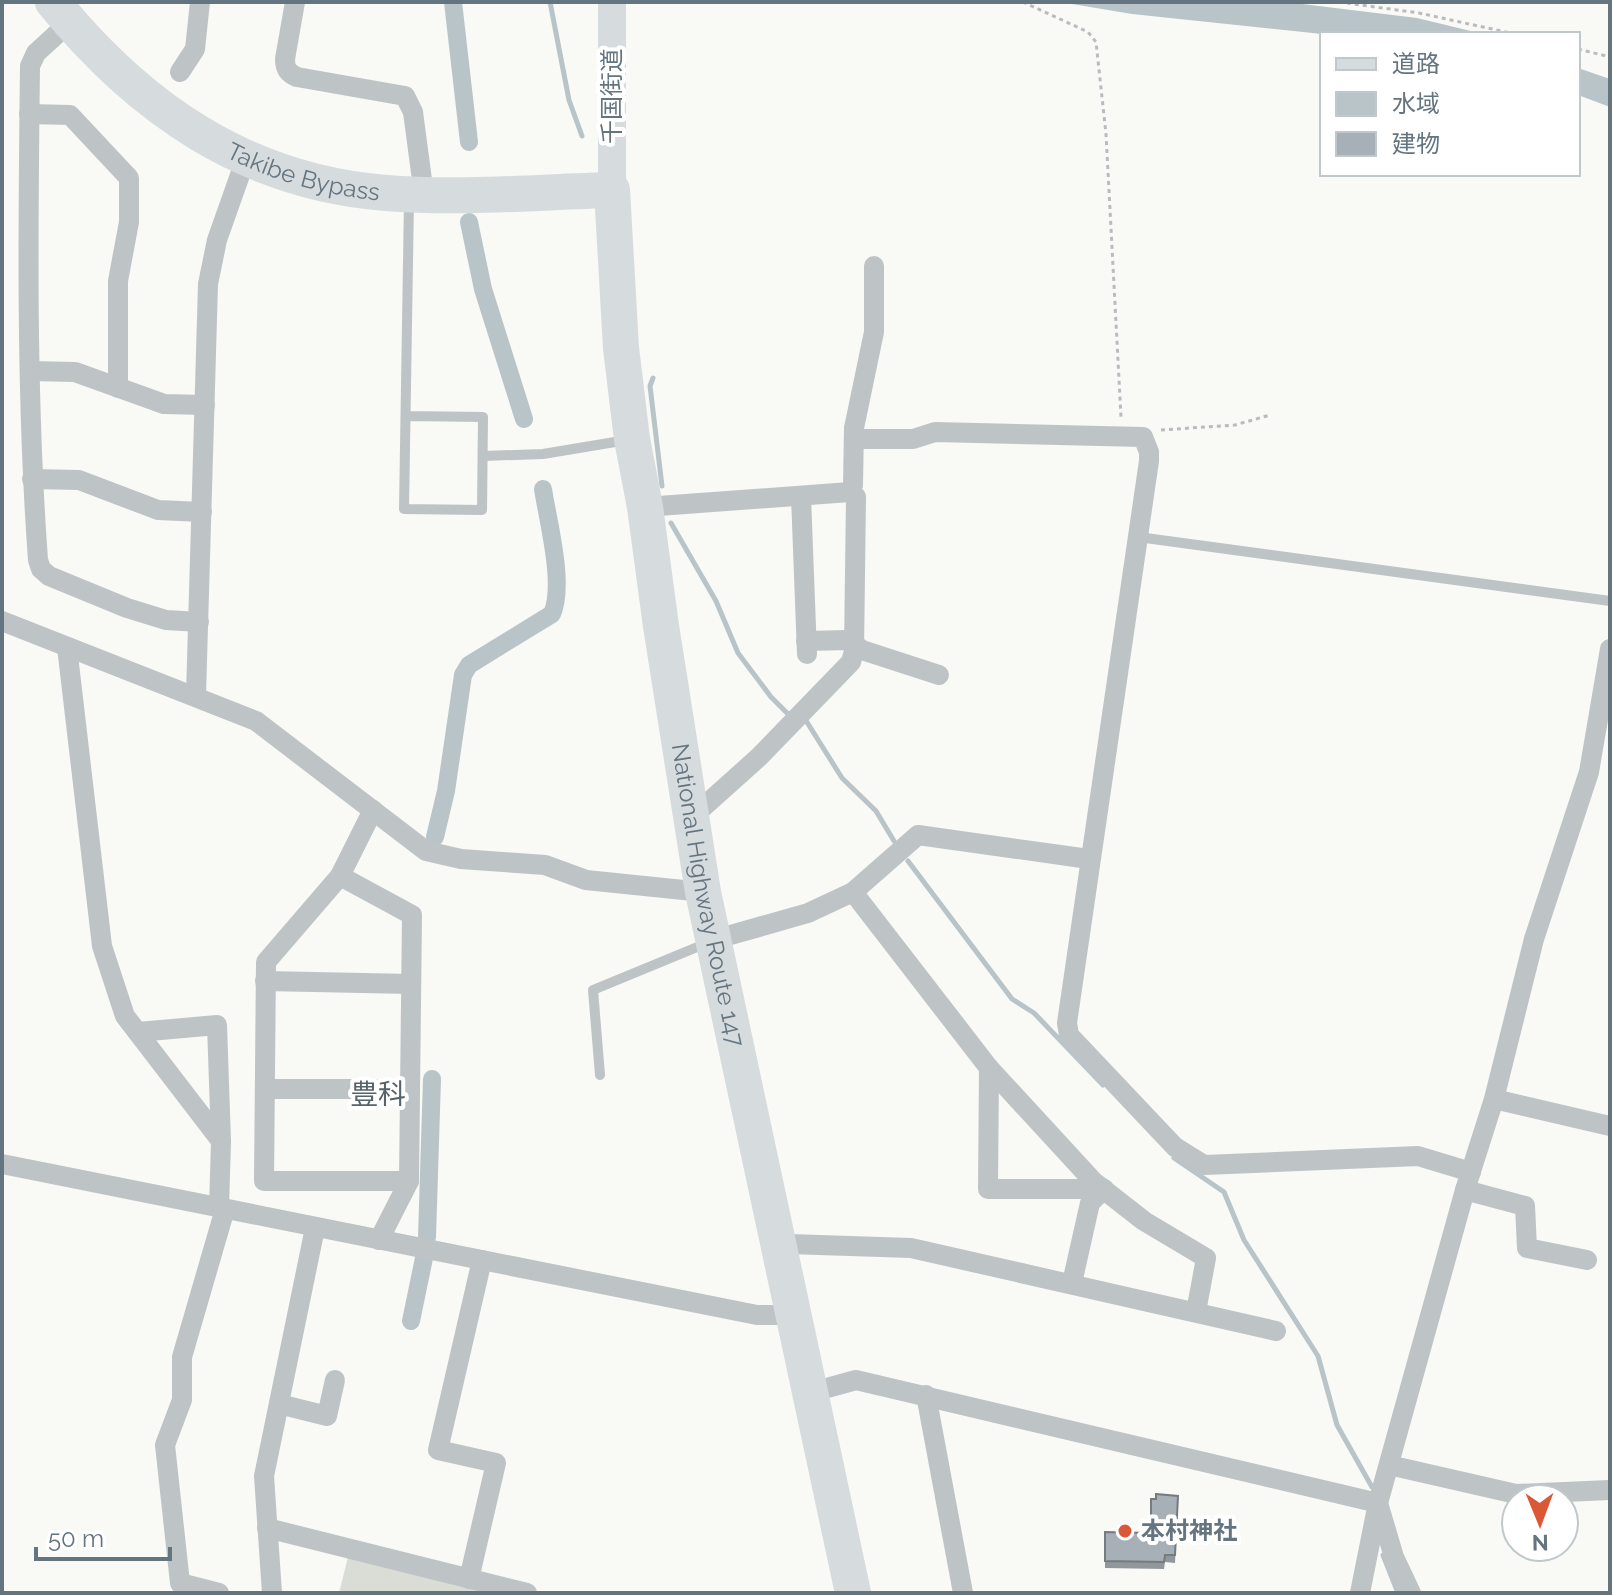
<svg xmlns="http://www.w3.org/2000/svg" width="1612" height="1595" viewBox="0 0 1612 1595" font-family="Raleway,'Noto Sans JP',sans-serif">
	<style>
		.green { fill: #d9ddd6 }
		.water { fill: #b8c4c8 }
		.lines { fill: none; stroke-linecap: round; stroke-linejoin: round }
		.stream { stroke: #b8c4c8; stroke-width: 5 }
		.canal { stroke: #b8c4c8; stroke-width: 18 }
		.path { stroke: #b9bcbf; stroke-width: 3; stroke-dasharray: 4 4; stroke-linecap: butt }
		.lane { stroke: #bec3c6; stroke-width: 10 }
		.street { stroke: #bec3c6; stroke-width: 20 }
		.secondary { stroke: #d6dbde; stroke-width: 28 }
		.highway { stroke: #d6dbde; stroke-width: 36 }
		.wall { fill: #90979d }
		.building { fill: #a7b0b6; stroke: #757b7f; stroke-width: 2 }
		.poi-dot { fill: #da5835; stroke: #fff; stroke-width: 3 }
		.labels { text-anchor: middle; stroke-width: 8; stroke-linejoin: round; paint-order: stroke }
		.street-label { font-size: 24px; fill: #657580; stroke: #fff }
		.poi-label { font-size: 24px; font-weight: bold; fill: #657580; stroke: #fff; text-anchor: start }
		.quarter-label { font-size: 28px; fill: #57636b; stroke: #fff }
	</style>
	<rect width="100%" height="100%" fill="#f9f9f6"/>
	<polygon class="green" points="348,1557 491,1593 339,1593"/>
	<g class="water">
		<polygon points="1060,2 1286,2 1417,18 1483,34 1322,34 1132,14"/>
		<polygon points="1578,68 1610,79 1610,107 1578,95"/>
	</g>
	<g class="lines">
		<g class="stream">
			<polyline points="550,2 569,100 582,136"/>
			<polyline points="653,378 650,386 662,486"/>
			<polyline points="671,523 716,601 738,653 771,697 787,713 793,715"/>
			<polyline points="805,719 842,778 876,811 894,841"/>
			<polyline points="908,861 1012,999 1034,1013 1103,1085"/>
			<polyline points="1174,1158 1224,1192 1244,1240 1318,1356 1337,1425 1372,1487"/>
			<polyline points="1383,1555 1398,1593"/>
		</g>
		<g class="canal">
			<polyline points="453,2 469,142"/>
			<polyline points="469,222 483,289 524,419"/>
			<path d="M435 837 446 791 463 675 469 665 552 614C565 584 548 522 543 489"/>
			<polyline points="427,1237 432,1079"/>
			<polyline points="411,1321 424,1258"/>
		</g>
		<g class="path">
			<polyline points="1023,2 1088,32 1096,42 1106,134 1121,417"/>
			<polyline points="1339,2 1419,13 1515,34"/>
			<polyline points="1578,49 1610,57"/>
			<polyline points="1161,430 1235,425 1270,415"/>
		</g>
		<g class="lane">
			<polyline points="406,416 483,417 482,510 404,509 409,200"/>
			<polyline points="483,456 543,454 627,440"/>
			<polyline points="1138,537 1610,601"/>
			<polyline points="600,1075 593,990 707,943"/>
		</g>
		<g class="street">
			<path d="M295 2 285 59C285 69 288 73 297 77L405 96 413 112 424 195"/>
			<path d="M70 22 36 53 30 66C28 230 26 396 38 560L41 569 49 576 127 608 166 620 199 622"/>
			<polyline points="180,72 195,49 200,2"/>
			<polyline points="29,114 70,115 129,178 129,222 118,281 118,388"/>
			<polyline points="30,371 75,372 164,404 205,405"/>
			<polyline points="854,439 913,439 935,432 1143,437 1149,452 1149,461 1067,1023 1069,1035 1175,1147 1204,1165 1418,1156 1471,1172"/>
			<polyline points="32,479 79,480 158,510 202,512"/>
			<polyline points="801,496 807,654"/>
			<polyline points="645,507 850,492 853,485 854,428 874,332 874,266"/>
			<polyline points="2,621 256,721 426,851 461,859 545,865 586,880 703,892"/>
			<polyline points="806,641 848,640 862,650 939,675"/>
			<polyline points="67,647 102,946 125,1016 221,1141 219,1208"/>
			<polyline points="196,695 208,284 217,240 246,158"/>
			<polyline points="373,810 340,876 412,915 409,1181 379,1240"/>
			<polyline points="691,812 701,809 759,757 851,662 854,651 856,497 850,492"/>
			<polyline points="340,876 266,962 264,1181 409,1181"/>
			<polyline points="853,892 989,1068 1094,1182 1144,1221 1206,1258 1196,1312"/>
			<polyline points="713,940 808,913 853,892 918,835 1089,859"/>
			<polyline points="265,981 411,984"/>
			<polyline points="138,1032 217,1025 221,1141"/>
			<polyline points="989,1068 988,1189 1104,1189"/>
			<polyline points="265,1089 410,1089"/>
			<polyline points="1494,1099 1610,1126"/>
			<polyline points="2,1164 757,1315 793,1315"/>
			<polyline points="1465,1190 1525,1206 1527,1248 1587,1260"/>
			<polyline points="778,1248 789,1244 911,1248 1276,1331"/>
			<polyline points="1072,1283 1090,1203 1104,1189"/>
			<polyline points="809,1393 856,1380 1378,1503 1394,1557 1411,1593"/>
			<polyline points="926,1395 963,1593"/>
			<polyline points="279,1404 327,1416 335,1380"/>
			<polyline points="1389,1465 1516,1494 1610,1490"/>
			<polyline points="267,1528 527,1593"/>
			<polyline points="469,1579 496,1463 438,1450 482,1260"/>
			<polyline points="219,1593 180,1583 165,1445 182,1400 182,1357 225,1209"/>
			<polyline points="272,1593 264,1476 315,1228"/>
			<polyline points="1360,1593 1378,1503 1465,1190 1494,1099 1534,939 1589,772 1610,649"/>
		</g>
		<polyline class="secondary" points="612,2 612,190"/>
		<path class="highway" id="s1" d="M53 2C140 109 246 182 386 193 461 199 537 192 612 190L621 348 632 439 645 507 661 626 703 892 853 1593"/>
	</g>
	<polygon class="wall" points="1178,1496 1175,1563 1165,1562 1164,1569 1105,1568 1105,1532 1151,1533"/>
	<polygon class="building" points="1156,1494 1178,1496 1175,1555 1165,1555 1164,1562 1105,1561 1105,1532 1151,1533 1151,1499 1156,1499"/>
	<circle class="poi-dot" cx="1125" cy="1531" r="8"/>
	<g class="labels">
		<g class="street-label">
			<text transform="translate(612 96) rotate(-90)" y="8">千国街道</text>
			<text dy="8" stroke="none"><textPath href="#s1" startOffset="310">Takibe Bypass</textPath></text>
			<text dy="8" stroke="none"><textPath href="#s1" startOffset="1334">National Highway Route 147</textPath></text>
		</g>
		<g class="poi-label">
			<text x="1141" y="1539">本村神社</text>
		</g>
		<g class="quarter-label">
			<text x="378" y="1104">豊科</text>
		</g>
	</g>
	<rect width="1612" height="1595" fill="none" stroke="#657580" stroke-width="8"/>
	<rect x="1320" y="32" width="260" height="144" fill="#ffffff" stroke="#c1c8cc" stroke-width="2"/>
	<rect x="1336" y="58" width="40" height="12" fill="#d6dbde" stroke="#c1c8cc" stroke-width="2"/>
	<text x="1392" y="72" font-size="24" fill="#657580">道路</text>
	<rect x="1336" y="92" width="40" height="24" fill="#b8c4c8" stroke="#c1c8cc" stroke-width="2"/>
	<text x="1392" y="112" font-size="24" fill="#657580">水域</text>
	<rect x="1336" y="132" width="40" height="24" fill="#a7b0b6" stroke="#c1c8cc" stroke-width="2"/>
	<text x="1392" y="152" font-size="24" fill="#657580">建物</text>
	<g transform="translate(1540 1523) rotate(179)"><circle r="38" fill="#ffffff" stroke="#c1c8cc" stroke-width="2"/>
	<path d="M0-6L14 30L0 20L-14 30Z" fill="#da5835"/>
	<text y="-12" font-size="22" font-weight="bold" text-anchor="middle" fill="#657580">N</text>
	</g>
	<path d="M36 1547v12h134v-12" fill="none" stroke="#657580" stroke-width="4"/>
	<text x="48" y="1547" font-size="24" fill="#657580" stroke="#ffffff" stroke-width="6" paint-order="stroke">50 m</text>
</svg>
